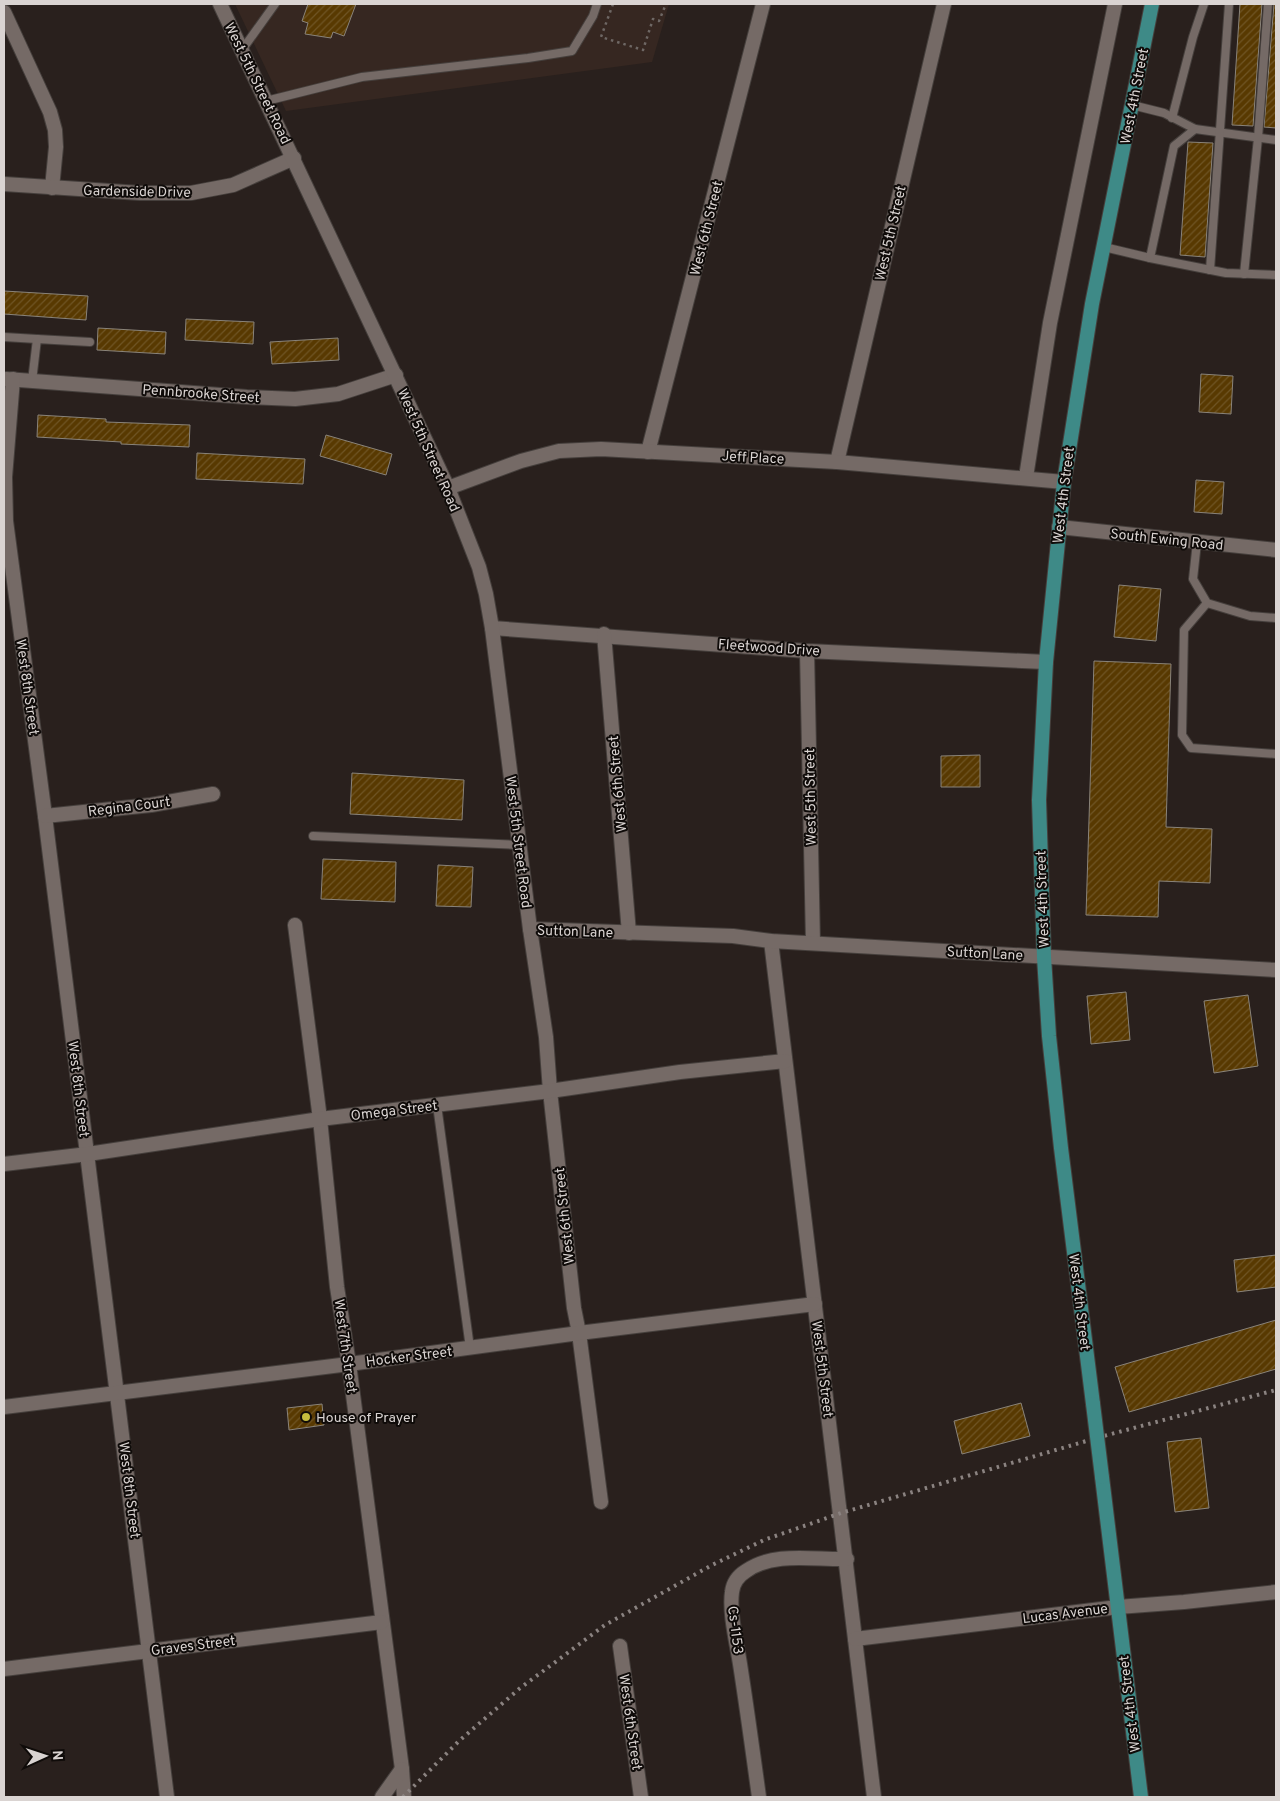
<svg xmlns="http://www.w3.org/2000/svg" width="1280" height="1801" viewBox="0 0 1280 1801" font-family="Overpass,sans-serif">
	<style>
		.built { fill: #362721 }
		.building { fill: url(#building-hatch); stroke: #89837a }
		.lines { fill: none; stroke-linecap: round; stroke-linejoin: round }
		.service-casing { stroke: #453f3c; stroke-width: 10 }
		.minor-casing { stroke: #453f3c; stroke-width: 16 }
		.tertiary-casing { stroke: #453f3c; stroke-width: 16 }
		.primary-casing { stroke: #453f3c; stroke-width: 16 }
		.path { stroke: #6e6764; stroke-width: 2.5; stroke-dasharray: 2.5 4; stroke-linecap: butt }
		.service { stroke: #756a66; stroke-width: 8 }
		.minor { stroke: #756a66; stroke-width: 14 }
		.tertiary { stroke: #756a66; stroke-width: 14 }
		.primary { stroke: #3e8a87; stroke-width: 14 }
		.rail { stroke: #8b8381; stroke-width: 4; stroke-dasharray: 2.5 5; stroke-linecap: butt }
		.primary-bridge-casing { stroke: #453f3c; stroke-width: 16; stroke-linecap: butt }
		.primary-bridge { stroke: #3e8a87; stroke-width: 14 }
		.poi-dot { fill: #c5bc3d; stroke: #0f0b09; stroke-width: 2 }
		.labels { text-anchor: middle; stroke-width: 4; stroke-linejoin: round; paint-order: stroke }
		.street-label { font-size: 14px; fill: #dad4d2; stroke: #0f0b09 }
		.poi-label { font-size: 14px; fill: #dad4d2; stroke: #0f0b09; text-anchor: start }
	</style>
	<defs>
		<pattern id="building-hatch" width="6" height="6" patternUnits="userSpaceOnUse" patternTransform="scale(1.25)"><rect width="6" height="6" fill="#583901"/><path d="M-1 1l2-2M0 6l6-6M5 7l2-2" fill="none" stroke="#6f5525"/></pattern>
	</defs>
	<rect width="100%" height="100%" fill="#29201d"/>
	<polygon class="built" points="235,4 669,4 652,62 286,111"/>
	<g class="building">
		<polygon points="308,4 356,4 344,36 333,32 331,38 305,34 308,23 302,21"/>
		<polygon points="1240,4 1262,4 1253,126 1232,125"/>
		<polygon points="1274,4 1276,4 1276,128 1264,127"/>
		<polygon points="1188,142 1213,143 1205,257 1180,255"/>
		<polygon points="4,291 88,296 86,320 4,314"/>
		<polygon points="186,319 254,322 253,344 185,340"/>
		<polygon points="98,328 166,332 165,354 97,350"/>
		<polygon points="338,338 339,360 272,364 270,342"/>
		<polygon points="1201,374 1233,376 1231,414 1199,412"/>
		<polygon points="38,415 106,419 106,422 190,425 189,447 121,444 121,442 37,437"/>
		<polygon points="326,435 392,454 386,475 320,456"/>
		<polygon points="197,453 305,459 303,484 196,479"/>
		<polygon points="1196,480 1224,482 1222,514 1194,512"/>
		<polygon points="1119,585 1161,589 1156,641 1114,637"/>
		<polygon points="1094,661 1171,664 1166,827 1212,829 1210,883 1159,881 1158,917 1086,915"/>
		<polygon points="980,755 980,787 941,787 941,756"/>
		<polygon points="352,773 464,780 462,820 350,814"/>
		<polygon points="323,859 396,862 395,902 321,899"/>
		<polygon points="438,865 473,867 471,907 436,906"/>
		<polygon points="1126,992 1130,1040 1091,1044 1087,996"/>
		<polygon points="1248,995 1258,1066 1214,1073 1204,1001"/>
		<polygon points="1276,1255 1276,1287 1237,1292 1234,1260"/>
		<polygon points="1276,1320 1276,1369 1129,1412 1115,1367"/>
		<polygon points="1021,1403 1030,1436 962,1454 954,1421"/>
		<polygon points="322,1404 324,1425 289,1430 287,1408"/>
		<polygon points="1201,1438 1209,1508 1175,1512 1167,1442"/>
	</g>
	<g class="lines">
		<g class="service-casing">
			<g id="service">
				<polyline points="242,50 275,4"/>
				<polyline points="266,101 362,77 528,58 572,51 593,16 597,4"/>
				<polyline points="1132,105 1164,113 1195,129 1276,140"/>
				<polyline points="1172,118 1193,37 1204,4"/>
				<polyline points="1104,247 1150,258 1226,273 1276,275"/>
				<polyline points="1150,258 1174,146 1195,129"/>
				<polyline points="1210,270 1229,4"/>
				<polyline points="1244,274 1258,138 1268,4"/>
				<polyline points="4,337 37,339"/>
				<polyline points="32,381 37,339 90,342"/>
				<polyline points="1197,542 1193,579 1207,603 1250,616 1276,618"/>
				<polyline points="1207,603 1184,630 1182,735 1191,748 1276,754"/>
				<polyline points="313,836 519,845"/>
				<polyline points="437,1105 470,1348"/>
			</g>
		</g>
		<g class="minor-casing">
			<g id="minor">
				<polyline points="4,12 50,112 55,130 56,147 52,188"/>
				<polyline points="4,184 140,193 191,193 233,185 294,158"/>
				<polyline points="6,379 247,397 295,399 338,394 396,375"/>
				<polyline points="13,379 5,477 6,521 45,816 167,1797"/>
				<polyline points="648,452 763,4"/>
				<polyline points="837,462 944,4"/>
				<polyline points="1026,477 1050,323 1115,4"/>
				<polyline points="448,488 521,461 559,451 601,449 837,462 1064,482"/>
				<polyline points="1059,527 1276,550"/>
				<polyline points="492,628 807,651 1046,662"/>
				<polyline points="604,634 629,933"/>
				<polyline points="807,651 813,943"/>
				<polyline points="45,816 151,805 213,794"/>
				<polyline points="295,925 320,1119 337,1287 349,1364 402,1769 404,1797"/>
				<polyline points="530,929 546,1037 550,1091 574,1308 579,1333 601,1502"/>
				<polyline points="771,941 874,1797"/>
				<polyline points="4,1164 88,1154 320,1119 550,1091 680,1072 785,1061"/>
				<polyline points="4,1407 349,1364 579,1333 815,1304"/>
				<polyline points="855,1639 1118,1607 1184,1602 1276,1592"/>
				<polyline points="620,1646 641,1797"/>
				<polyline points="4,1669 382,1622"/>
				<polyline points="382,1797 402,1769"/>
				<path d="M759 1797C753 1753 747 1709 740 1664 737 1644 729 1613 732 1592 733 1583 738 1576 746 1571 774 1551 814 1560 847 1559"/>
			</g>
		</g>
		<g class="tertiary-casing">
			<polyline id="tertiary" points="220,4 448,488 479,567 486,594 492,628 530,929 733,936 771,941 1276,970"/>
		</g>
		<g class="primary-casing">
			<g id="primary">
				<polyline points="1093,1404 1061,1148 1049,1036 1044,957 1039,800 1046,662 1064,482 1092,304 1152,4"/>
				<polyline points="1102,1477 1141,1797"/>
			</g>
		</g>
		<polyline class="path" points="613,4 601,37 643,50 653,19 659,21 666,4"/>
		<use href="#service" class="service"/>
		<use href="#minor" class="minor"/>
		<use href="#tertiary" class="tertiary"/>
		<use href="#primary" class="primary"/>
		<polyline class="rail" points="403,1797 459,1741 519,1689 605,1625 712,1565 764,1540 841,1513 1100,1437 1276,1390"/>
		<g class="primary-bridge-casing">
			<polyline id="primary-bridge" points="1093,1404 1102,1477"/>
		</g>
		<use href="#primary-bridge" class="primary-bridge"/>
	</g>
	<circle class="poi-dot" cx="306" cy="1417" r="5"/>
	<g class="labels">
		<g class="street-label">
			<text transform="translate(258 83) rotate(64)" y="5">West 5th Street Road</text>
			<text transform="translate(1134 96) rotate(-79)" y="5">West 4th Street</text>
			<text transform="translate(137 191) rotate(1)" y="5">Gardenside Drive</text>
			<text transform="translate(706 228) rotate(-76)" y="5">West 6th Street</text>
			<text transform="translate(890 233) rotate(-77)" y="5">West 5th Street</text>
			<text transform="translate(201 393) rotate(4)" y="5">Pennbrooke Street</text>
			<text transform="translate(429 450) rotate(66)" y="5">West 5th Street Road</text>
			<text transform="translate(753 457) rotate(3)" y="5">Jeff Place</text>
			<text transform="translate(1063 495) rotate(-83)" y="5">West 4th Street</text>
			<text transform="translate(1167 539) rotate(6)" y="5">South Ewing Road</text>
			<text transform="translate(769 647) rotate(4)" y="5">Fleetwood Drive</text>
			<text transform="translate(28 687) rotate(82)" y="5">West 8th Street</text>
			<text transform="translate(617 784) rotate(-95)" y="5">West 6th Street</text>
			<text transform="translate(810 797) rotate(-91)" y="5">West 5th Street</text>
			<text transform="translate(129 806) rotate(-7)" y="5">Regina Court</text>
			<text transform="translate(519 842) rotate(83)" y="5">West 5th Street Road</text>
			<text transform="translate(1042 899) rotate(-92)" y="5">West 4th Street</text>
			<text transform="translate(575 931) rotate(2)" y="5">Sutton Lane</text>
			<text transform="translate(985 953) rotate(3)" y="5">Sutton Lane</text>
			<text transform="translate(79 1089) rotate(83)" y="5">West 8th Street</text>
			<text transform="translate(394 1110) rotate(-7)" y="5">Omega Street</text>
			<text transform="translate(564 1216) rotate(-96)" y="5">West 6th Street</text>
			<text transform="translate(1080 1302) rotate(83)" y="5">West 4th Street</text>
			<text transform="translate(346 1346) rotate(82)" y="5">West 7th Street</text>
			<text transform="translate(409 1356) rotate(-7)" y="5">Hocker Street</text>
			<text transform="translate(823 1369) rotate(83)" y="5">West 5th Street</text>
			<text transform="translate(130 1490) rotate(83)" y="5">West 8th Street</text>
			<text transform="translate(1065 1613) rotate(-7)" y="5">Lucas Avenue</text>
			<text transform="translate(736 1630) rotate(83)" y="5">Cs-1153</text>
			<text transform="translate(193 1645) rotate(-7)" y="5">Graves Street</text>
			<text transform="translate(1129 1704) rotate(-97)" y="5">West 4th Street</text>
			<text transform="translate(631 1722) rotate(82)" y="5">West 6th Street</text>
		</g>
		<g class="poi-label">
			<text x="316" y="1422">House of Prayer</text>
		</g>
	</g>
	<rect width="1280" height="1801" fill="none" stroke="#dad4d2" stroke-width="10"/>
	<g transform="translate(45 1756) rotate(87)" stroke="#0f0b09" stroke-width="4" paint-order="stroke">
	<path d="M0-4L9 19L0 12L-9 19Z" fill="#dad4d2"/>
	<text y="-8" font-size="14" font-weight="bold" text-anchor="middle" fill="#dad4d2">N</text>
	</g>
</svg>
